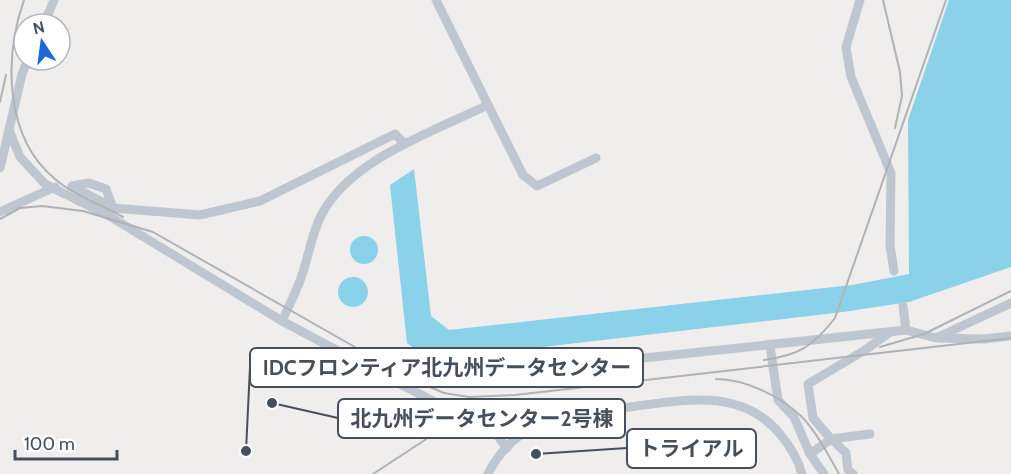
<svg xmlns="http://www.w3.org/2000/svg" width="1011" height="474" viewBox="0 0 1011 474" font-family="Cabin,'Noto Sans JP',sans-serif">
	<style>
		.water { fill: #89d2e9 }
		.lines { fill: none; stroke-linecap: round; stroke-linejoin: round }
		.minor { stroke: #bec7cf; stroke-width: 9 }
		.rail { stroke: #afb2b7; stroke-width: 2 }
		.leader { fill: none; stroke: #464f5a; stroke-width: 2 }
		.callout-dot { fill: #464f5a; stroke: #fff; stroke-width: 2 }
		.callout { fill: #fff; stroke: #464f5a; stroke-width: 2 }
		.callout-label { font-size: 21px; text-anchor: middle; font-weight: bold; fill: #464f5a }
	</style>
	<rect width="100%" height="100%" fill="#f0eded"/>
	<g class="water">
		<polygon points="949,0 1011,0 1011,267 909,302 843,312 430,360 407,343 390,185 414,169 431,316 449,330 852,285 909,274 908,120"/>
		<circle cx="364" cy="250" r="14"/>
		<circle cx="353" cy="292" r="15"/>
	</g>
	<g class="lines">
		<g class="minor">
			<polyline points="860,0 846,47 851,77 891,173 890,245 894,271"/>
			<polyline points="44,24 54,0"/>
			<polyline points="488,105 523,175 537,186 596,158"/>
			<polyline points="9,130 20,157 45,184 111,217 282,321 400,384 439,404 475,407 507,448"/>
			<polyline points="0,168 22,74 28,60"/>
			<polyline points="72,186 113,208 200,215 260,201 395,134 405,144"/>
			<polyline points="72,186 89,183 106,189 113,208"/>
			<polyline points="0,212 55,187"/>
			<polyline points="903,306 906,330"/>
			<path d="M282 321C289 306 297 290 302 275 309 255 312 232 322 214 351 159 434 131 488 105L436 0"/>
			<polyline points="939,338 984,339 1011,336"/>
			<polyline points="770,346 778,400 794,417 810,454 824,474"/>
			<polyline points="400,384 906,330 936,338 1011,303"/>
			<polyline points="870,434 831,439 813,418 808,384 865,350 889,333"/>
			<polyline points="810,454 831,439 846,453 848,470 853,474"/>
			<path d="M488 474C518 414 572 415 630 407 683 400 741 387 780 434 790 446 798 459 802 474"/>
		</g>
		<g class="rail">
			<path d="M24 0C4 57 4 137 55 179 73 195 101 205 123 217"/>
			<polyline points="883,0 900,72 902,96 895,128"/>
			<polyline points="0,102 6,75"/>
			<polyline points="0,219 20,208 42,206 83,211 153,232 411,379 444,393 469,397 515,395 1011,338"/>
			<polyline points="880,347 924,334 1011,291"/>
			<path d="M764 360C800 355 813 346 835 318L946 0"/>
			<path d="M716 379C745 379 780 396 801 416 816 431 829 456 839 474"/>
			<polyline points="373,474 475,407 496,402"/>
		</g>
	</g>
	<path class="leader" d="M246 451L250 367M272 403L338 418M536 454L627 448"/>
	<g class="callout-dot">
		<circle cx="246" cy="451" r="6"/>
		<circle cx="272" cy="403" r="6"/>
		<circle cx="536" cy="454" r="6"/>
	</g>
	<g class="callout">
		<rect x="250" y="348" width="393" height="39" rx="6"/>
		<rect x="338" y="399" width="287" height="39" rx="6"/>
		<rect x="627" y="429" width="129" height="39" rx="6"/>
	</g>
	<g class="callout-label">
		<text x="447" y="375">IDCフロンティア北九州データセンター</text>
		<text x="482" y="426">北九州データセンター2号棟</text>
		<text x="691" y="456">トライアル</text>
	</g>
	<g transform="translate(42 42) rotate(347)"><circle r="28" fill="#ffffff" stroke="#b5b9bd" stroke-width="1.5"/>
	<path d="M0-4.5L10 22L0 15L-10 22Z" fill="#1c68da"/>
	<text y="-9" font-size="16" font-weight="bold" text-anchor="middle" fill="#464f5a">N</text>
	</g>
	<path d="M15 450v9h102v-9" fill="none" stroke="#464f5a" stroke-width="3"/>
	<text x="24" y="450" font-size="18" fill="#464f5a" stroke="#ffffff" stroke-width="4.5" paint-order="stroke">100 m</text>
</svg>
